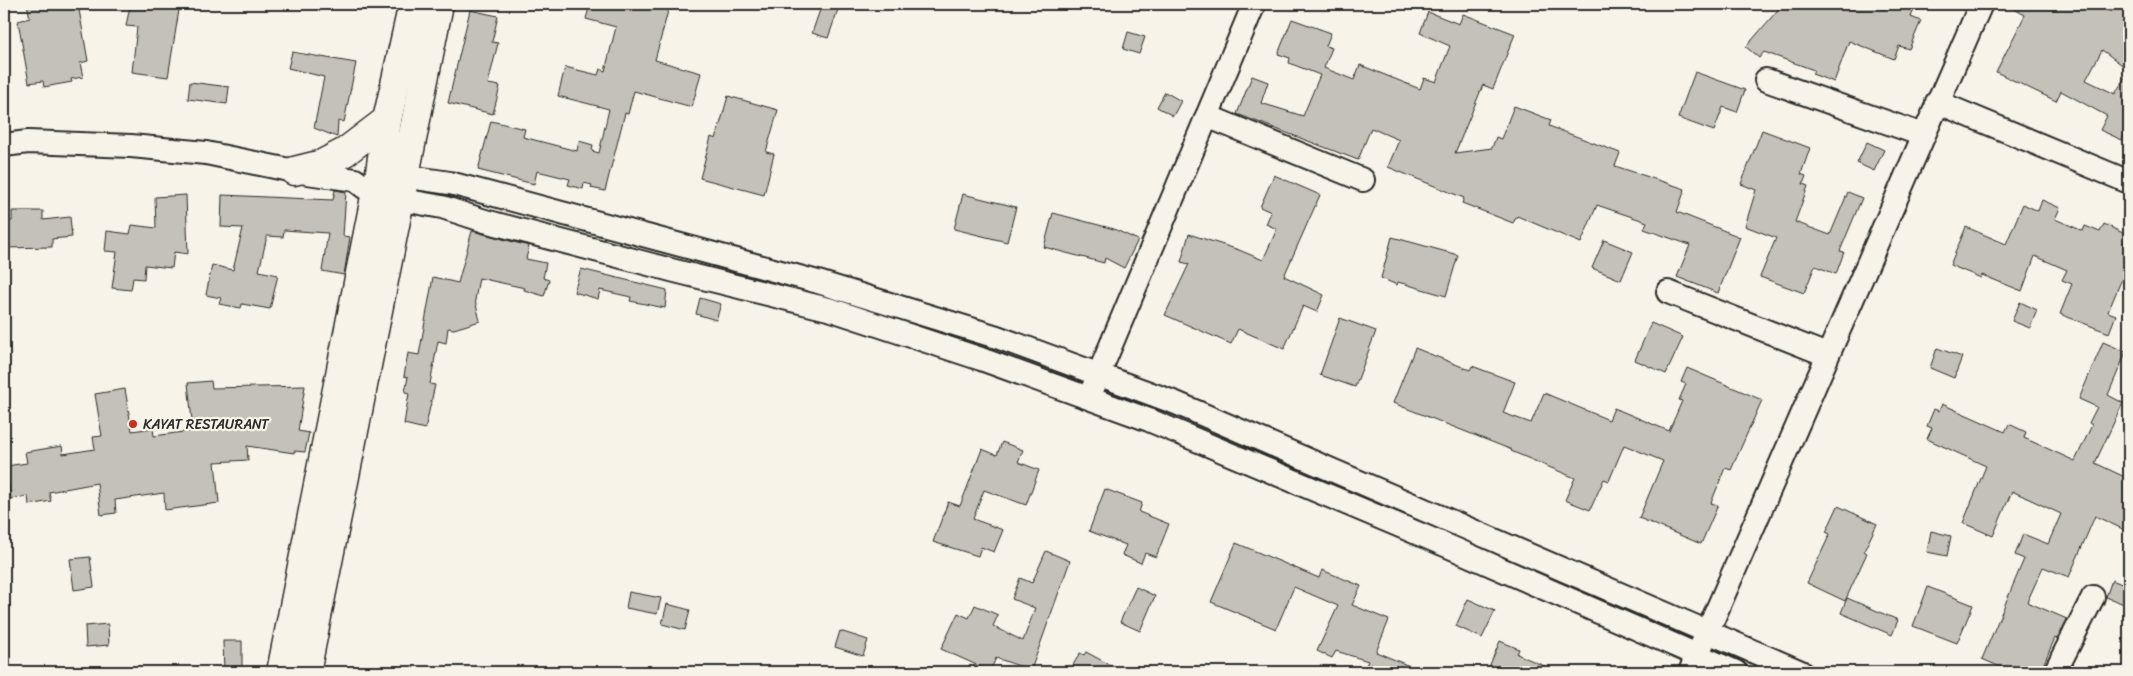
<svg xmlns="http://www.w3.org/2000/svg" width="2133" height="676" viewBox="0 0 2133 676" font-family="Sriracha,sans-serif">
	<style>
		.building { fill: #c4c1b9; stroke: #2b2b2b; fill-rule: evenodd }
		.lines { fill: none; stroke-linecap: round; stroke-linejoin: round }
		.minor-casing { stroke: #2b2b2b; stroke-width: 26 }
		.major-casing { stroke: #2b2b2b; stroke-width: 31 }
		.minor { stroke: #f7f3e8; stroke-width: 22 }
		.major { stroke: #f7f3e8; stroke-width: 28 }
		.poi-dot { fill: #c8321e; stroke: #f7f3e8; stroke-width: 2 }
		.labels { text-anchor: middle; stroke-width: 4.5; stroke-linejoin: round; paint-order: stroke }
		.poi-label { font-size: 14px; fill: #2b2b2b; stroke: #f7f3e8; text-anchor: start }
	</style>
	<rect width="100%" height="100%" fill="#f7f3e8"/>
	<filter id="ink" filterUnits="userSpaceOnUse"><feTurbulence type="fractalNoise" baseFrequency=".02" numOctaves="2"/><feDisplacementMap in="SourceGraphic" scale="10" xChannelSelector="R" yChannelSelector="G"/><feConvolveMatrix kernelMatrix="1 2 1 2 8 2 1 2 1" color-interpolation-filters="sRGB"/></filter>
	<g filter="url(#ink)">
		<g class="building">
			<polygon points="27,4 78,4 88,61 80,63 83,77 71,79 72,82 44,87 43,81 29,83 18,21 30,18"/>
			<polygon points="142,4 180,4 168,77 132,72 137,27 126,26 130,6 141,7"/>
			<polygon points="590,4 668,4 668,11 655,60 701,73 692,107 634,91 628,114 625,113 605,191 591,188 592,185 584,183 583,189 568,185 570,179 537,171 534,184 478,170 491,121 525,129 523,137 577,151 579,141 593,145 592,151 599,153 609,109 558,96 565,67 598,75 600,69 605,71 616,27 586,19"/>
			<polygon points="822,4 840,4 828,38 812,33"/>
			<polygon points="1783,4 1870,4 1884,9 1886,4 1916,4 1911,17 1921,21 1909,49 1899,46 1894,59 1849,41 1834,82 1812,74 1814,70 1764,52 1759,58 1746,47"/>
			<path d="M2005 4H2094L2111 12 2115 4H2120L2129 8V125L2122 140 2100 130 2107 116 2061 91 2056 101 1996 72 2025 15ZM2102 50 2129 70 2115 94 2086 80Z"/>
			<polygon points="470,10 498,16 492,42 498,43 488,84 500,86 493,114 448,103"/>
			<polygon points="1428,12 1459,24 1463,14 1515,34 1493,89 1483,85 1455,153 1492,148 1496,137 1501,139 1514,106 1551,120 1549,126 1620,153 1615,166 1685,189 1677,212 1740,237 1718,293 1677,277 1690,245 1644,229 1647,222 1597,205 1581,243 1517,216 1513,223 1462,203 1464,198 1388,167 1399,140 1371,128 1358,160 1237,114 1252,76 1268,82 1261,103 1303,116 1320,75 1289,63 1290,58 1278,54 1292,19 1331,33 1326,46 1332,48 1324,68 1354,80 1360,65 1420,89 1424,78 1436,82 1450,46 1420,33"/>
			<polygon points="1128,32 1145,37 1139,54 1123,49"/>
			<polygon points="292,52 356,63 344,122 338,121 337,137 314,128 324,77 288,68"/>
			<polygon points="1695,72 1745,90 1737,112 1723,107 1714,131 1678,118"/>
			<polygon points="190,82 229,87 227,104 188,99"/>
			<polygon points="1165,92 1181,101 1173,116 1157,107"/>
			<polygon points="728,96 778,110 766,152 774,154 764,195 700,178 711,137 716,139"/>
			<polygon points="1762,130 1810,148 1801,174 1806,176 1803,184 1808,186 1795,222 1830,235 1848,192 1862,198 1840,251 1844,252 1836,274 1815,266 1804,293 1760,277 1776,238 1745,226 1756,190 1741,184"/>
			<polygon points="1867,142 1884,150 1874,171 1857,163"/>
			<polygon points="1274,175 1320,195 1284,276 1324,295 1317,312 1303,306 1284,349 1238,329 1231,344 1165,315 1189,264 1181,262 1189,234 1239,250 1263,260 1277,229 1266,224 1271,212 1260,207"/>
			<polygon points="335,190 346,192 343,236 350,237 344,275 322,271 328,233 284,230 283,237 267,236 259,271 278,275 270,309 242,304 241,308 219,304 221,298 206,295 212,265 233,270 243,228 221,227 222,195 333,200"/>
			<polygon points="963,194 1016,207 1007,242 954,229"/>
			<polygon points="186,195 188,254 174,252 172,268 145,265 144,279 133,278 131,290 112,288 117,252 105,251 107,231 130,234 132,225 156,228 155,197"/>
			<polygon points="2042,200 2060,208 2055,219 2083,231 2085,226 2100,232 2104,224 2127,235 2123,243 2129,245 2129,262 2108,312 2116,315 2109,333 2060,314 2072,284 2062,280 2067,270 2035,256 2022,291 1982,275 1981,278 1950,265 1966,227 2006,244 2023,204 2038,211"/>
			<polygon points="12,211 43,211 43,220 70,217 72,237 52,239 52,247 4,248 4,221 12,221"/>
			<polygon points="1053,213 1114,229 1138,240 1124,268 1105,258 1104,263 1044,247"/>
			<polygon points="472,231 529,246 526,259 546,263 543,278 549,280 544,296 524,290 525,288 479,278 475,300 480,321 454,329 448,328 446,343 438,341 430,384 435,385 425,429 404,424 409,393 405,392 408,377 404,376 408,353 419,355 433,277 458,283"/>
			<polygon points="1392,237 1458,255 1446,296 1398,282 1397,285 1381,278"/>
			<polygon points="1604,240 1633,252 1621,280 1592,268"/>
			<polygon points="581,269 667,290 665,308 630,301 631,297 600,290 598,299 574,292"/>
			<polygon points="700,298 721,304 716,320 696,314"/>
			<polygon points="2020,302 2037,310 2030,328 2012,321"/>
			<polygon points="1340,318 1376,331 1355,387 1320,375"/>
			<polygon points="1651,323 1683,337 1666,374 1635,360"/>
			<polygon points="2103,342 2126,352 2108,395 2123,403 2095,463 2129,479 2129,532 2095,516 2069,577 2043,567 2027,602 2067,619 2057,639 2055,638 2040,672 2012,672 1982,659 2024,559 2015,555 2023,534 2048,544 2061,514 2012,491 1993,536 1963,523 1986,466 1927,439 1932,428 1927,426 1934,409 1939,411 1942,404 2005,432 2009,424 2026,432 2024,438 2075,461 2092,425 2089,423 2097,407 2079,399"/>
			<polygon points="1415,348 1470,370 1472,366 1515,382 1503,413 1531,423 1544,393 1609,420 1614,408 1669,431 1682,401 1679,400 1686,384 1681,382 1687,368 1762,400 1731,470 1725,468 1711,503 1718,505 1701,544 1639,518 1663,461 1624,445 1609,481 1604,479 1590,510 1565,500 1575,478 1511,451 1512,450 1393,403"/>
			<polygon points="1937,348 1962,357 1954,378 1930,368"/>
			<polygon points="211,381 212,388 305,386 298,431 309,433 305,452 294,451 294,453 247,446 248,460 215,462 219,503 165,510 164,493 115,500 116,513 101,515 97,483 49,492 51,501 29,505 28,496 11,499 6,466 27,463 25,452 62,446 63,454 95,449 93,437 102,436 95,394 125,389 132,431 153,428 154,436 191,431 192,421 188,383"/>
			<polygon points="1002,442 1023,450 1018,462 1039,470 1026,505 984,490 973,519 1003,530 994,552 981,547 978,556 933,542 948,502 960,506 982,449 997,455"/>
			<polygon points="1105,489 1142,503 1139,512 1169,524 1156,557 1145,553 1141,563 1122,555 1126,545 1089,531"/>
			<polygon points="1838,506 1877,524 1864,551 1867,553 1845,601 1807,583 1830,534 1826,532"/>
			<polygon points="1931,531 1951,536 1947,556 1927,552"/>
			<polygon points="1236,543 1319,578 1322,570 1361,586 1352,605 1389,620 1376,652 1424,672 1363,672 1368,661 1336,651 1332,658 1317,651 1338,606 1294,587 1276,629 1211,602"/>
			<polygon points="1046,551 1070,561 1031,670 996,658 990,671 941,649 958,613 969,618 975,605 998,615 993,626 1023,641 1035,608 1012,599 1020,578 1032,583"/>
			<polygon points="90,557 94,587 74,590 70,559"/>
			<polygon points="2112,580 2129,587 2129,606 2106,597"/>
			<polygon points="1136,587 1155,596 1140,631 1120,622"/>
			<polygon points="1928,587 1973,605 1957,643 1913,626"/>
			<polygon points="629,592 661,598 657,614 626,608"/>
			<polygon points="1847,598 1898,620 1892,635 1841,613"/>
			<polygon points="1468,599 1495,611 1482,638 1456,626"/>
			<polygon points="667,604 690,610 685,630 662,624"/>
			<polygon points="108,624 109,645 86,647 85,626"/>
			<polygon points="840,631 868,640 863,656 835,647"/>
			<polygon points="223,641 242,641 242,672 224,672"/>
			<polygon points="1500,641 1519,649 1517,654 1558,672 1502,672 1489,667"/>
			<polygon points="1086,652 1123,672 1069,672 1080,653 1084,655"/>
		</g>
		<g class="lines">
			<g class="minor-casing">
				<g id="minor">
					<polyline points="1766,80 1923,135"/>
					<polyline points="1937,102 2129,182"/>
					<polyline points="1207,116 1363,180"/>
					<polyline points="4,145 28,142 131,146 206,153 294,171 355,180 375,195 442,207 485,221 675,271 832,310 981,359 1149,420 1450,547 1736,672"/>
					<polyline points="389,174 450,183 818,282 997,337 1176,403 1801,672"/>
					<polyline points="1668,292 1827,355"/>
					<polyline points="1093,388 1254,4"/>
					<polyline points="1690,672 1981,4"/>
					<polyline points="2055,672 2093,597"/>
				</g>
			</g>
			<g class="major-casing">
				<g id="major">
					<polyline points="294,171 322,164 345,152 387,120"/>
					<polyline points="281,672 380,172 387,120 413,4"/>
					<polyline points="306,672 439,4"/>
				</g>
			</g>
			<use href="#minor" class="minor"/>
			<use href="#major" class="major"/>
		</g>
	</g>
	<circle class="poi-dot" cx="133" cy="424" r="5"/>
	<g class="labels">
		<g class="poi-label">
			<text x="143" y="429">KAYAT RESTAURANT</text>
		</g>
	</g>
	<rect width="2133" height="676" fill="none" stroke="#f7f3e8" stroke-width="20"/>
	<rect x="10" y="10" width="2113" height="656" fill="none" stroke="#2b2b2b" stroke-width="2" filter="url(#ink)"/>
</svg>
